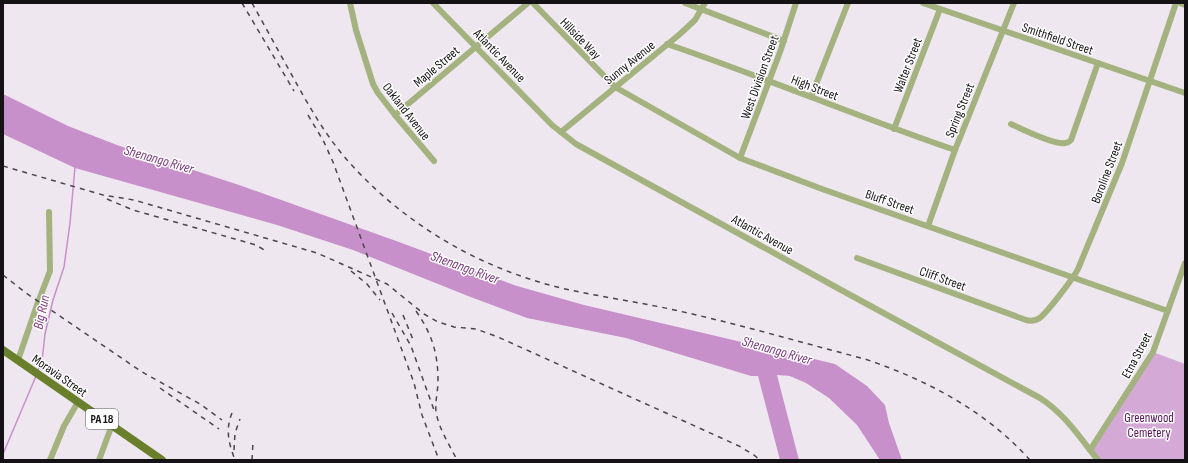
<svg xmlns="http://www.w3.org/2000/svg" width="1188" height="463" viewBox="0 0 1188 463" font-family="'Sofia Sans Condensed',sans-serif">
	<style>
		.green { fill: #d4a9d5 }
		.water { fill: #c890ca }
		.lines { fill: none; stroke-linecap: round; stroke-linejoin: round }
		.stream { stroke: #c890ca; stroke-width: 1.5 }
		.minor { stroke: #a3b27e; stroke-width: 6 }
		.major { stroke: #6a7f2b; stroke-width: 8 }
		.rail { stroke: #4a464a; stroke-width: 1.5; stroke-dasharray: 5 5; stroke-linecap: butt }
		.labels { text-anchor: middle; stroke-width: 3; stroke-linejoin: round; paint-order: stroke }
		.shield { fill: #fff; stroke: #5b595b; stroke-width: 1 }
		.shield-label { font-size: 12px; font-weight: bold; fill: #151215 }
		.street-label { font-size: 13px; fill: #151215; stroke: #fff }
		.park-label { font-size: 13px; fill: #56125b; stroke: #fff }
		.water-label { font-size: 14px; font-style: italic; fill: #7a377e; stroke: #fff }
	</style>
	<rect width="100%" height="100%" fill="#efe7ef"/>
	<polygon class="green" points="1153,352 1185,364 1185,460 1098,460 1090,450"/>
	<polygon class="water" points="3,94 68,126 117,145 239,185 399,242 517,286 584,305 835,364 867,386 885,405 889,423 902,460 880,460 857,425 829,398 806,383 790,376 777,375 799,460 780,460 758,376 751,376 626,338 527,318 468,296 353,250 277,225 75,168 3,134"/>
	<g class="lines">
		<g class="stream">
			<polyline points="38,370 42,361 45,334 53,300 64,267 70,223 75,167"/>
			<polyline points="3,454 36,376"/>
		</g>
		<g class="minor">
			<polyline points="350,3 356,30 373,84 378,93 395,115 434,161"/>
			<path d="M433 3 552 125 576 144 843 291 1040 398C1065 414 1080 438 1098 460"/>
			<polyline points="533,3 615,87 740,158 822,189 1168,311"/>
			<polyline points="685,3 784,41"/>
			<polyline points="923,3 1185,93"/>
			<polyline points="1180,3 1185,5"/>
			<path d="M667 44C764 77 858 117 955 150"/>
			<polyline points="811,97 848,3"/>
			<polyline points="395,115 528,3"/>
			<path d="M1011 124C1022 129 1054 145 1065 143 1068 143 1069 142 1071 140L1098 63"/>
			<polyline points="894,129 940,9"/>
			<polyline points="561,132 680,34 695,20 705,3"/>
			<polyline points="740,158 780,52 796,3"/>
			<polyline points="928,226 955,150 1014,3"/>
			<path d="M857 258 1026 320C1030 321 1034 321 1038 319 1045 316 1074 277 1078 269L1122 163 1176 3"/>
			<polyline points="18,360 37,305 50,271 49,212"/>
			<polyline points="1090,450 1153,352 1185,263"/>
			<polyline points="50,460 64,426 78,402"/>
			<polyline points="99,460 112,425"/>
		</g>
		<polyline class="major" points="3,350 162,460"/>
		<g class="rail">
			<polyline points="242,3 294,91"/>
			<path d="M252 3C266 28 280 54 294 79 310 108 326 136 348 161 404 224 479 268 561 288 600 297 640 302 679 311 742 325 803 343 865 359 927 380 986 411 1030 460"/>
			<polyline points="308,115 324,142 333,162 414,383 422,415 439,460"/>
			<polyline points="3,166 103,195 134,200 317,253 387,284 424,314 438,322 454,327 476,329 498,337 739,446 754,455 760,460"/>
			<polyline points="107,199 133,210 256,245 266,251"/>
			<polyline points="351,271 367,284 380,300"/>
			<polyline points="3,275 26,293 142,372 200,404 222,420"/>
			<path d="M416 311C432 334 438 353 438 381 438 391 435 401 436 412 439 429 449 444 457 460"/>
			<polyline points="392,313 411,346 434,410"/>
			<polyline points="403,315 414,342"/>
			<polyline points="160,388 219,429"/>
			<path d="M232 413C225 430 229 444 235 460"/>
			<polyline points="234,450 235,433 240,419"/>
			<polyline points="252,460 253,442"/>
		</g>
	</g>
	<g class="labels">
		<rect class="shield" x="86" y="409" width="32" height="20" rx="3"/>
		<g class="shield-label">
			<text x="102" y="423">PA 18</text>
		</g>
		<g class="street-label">
			<text transform="translate(581 38) rotate(46)" y="5">Hillside Way</text>
			<text transform="translate(1058 38) rotate(19)" y="5">Smithfield Street</text>
			<text transform="translate(500 55) rotate(46)" y="5">Atlantic Avenue</text>
			<text transform="translate(629 62) rotate(-39)" y="5">Sunny Avenue</text>
			<text transform="translate(907 65) rotate(-69)" y="5">Walter Street</text>
			<text transform="translate(436 66) rotate(-40)" y="5">Maple Street</text>
			<text transform="translate(759 77) rotate(-70)" y="5">West Division Street</text>
			<text transform="translate(815 87) rotate(21)" y="5">High Street</text>
			<text transform="translate(959 110) rotate(-68)" y="5">Spring Street</text>
			<text transform="translate(407 111) rotate(52)" y="5">Oakland Avenue</text>
			<text transform="translate(1106 172) rotate(-69)" y="5">Boroline Street</text>
			<text transform="translate(890 201) rotate(19)" y="5">Bluff Street</text>
			<text transform="translate(763 234) rotate(29)" y="5">Atlantic Avenue</text>
			<text transform="translate(943 278) rotate(20)" y="5">Cliff Street</text>
			<text transform="translate(1136 355) rotate(-62)" y="5">Etna Street</text>
			<text transform="translate(60 375) rotate(35)" y="5">Moravia Street</text>
		</g>
		<g class="park-label">
			<text x="1149" y="422">Greenwood<tspan x="1149" dy="15">Cemetery</tspan></text>
		</g>
		<g class="water-label">
			<text transform="translate(159 159) rotate(16)" y="5">Shenango River</text>
			<text transform="translate(465 267) rotate(20)" y="5">Shenango River</text>
			<text transform="translate(41 312) rotate(-78)" y="5">Big Run</text>
			<text transform="translate(777 350) rotate(16)" y="5">Shenango River</text>
		</g>
	</g>
	<rect width="1188" height="463" fill="none" stroke="#151215" stroke-width="8"/>
</svg>
